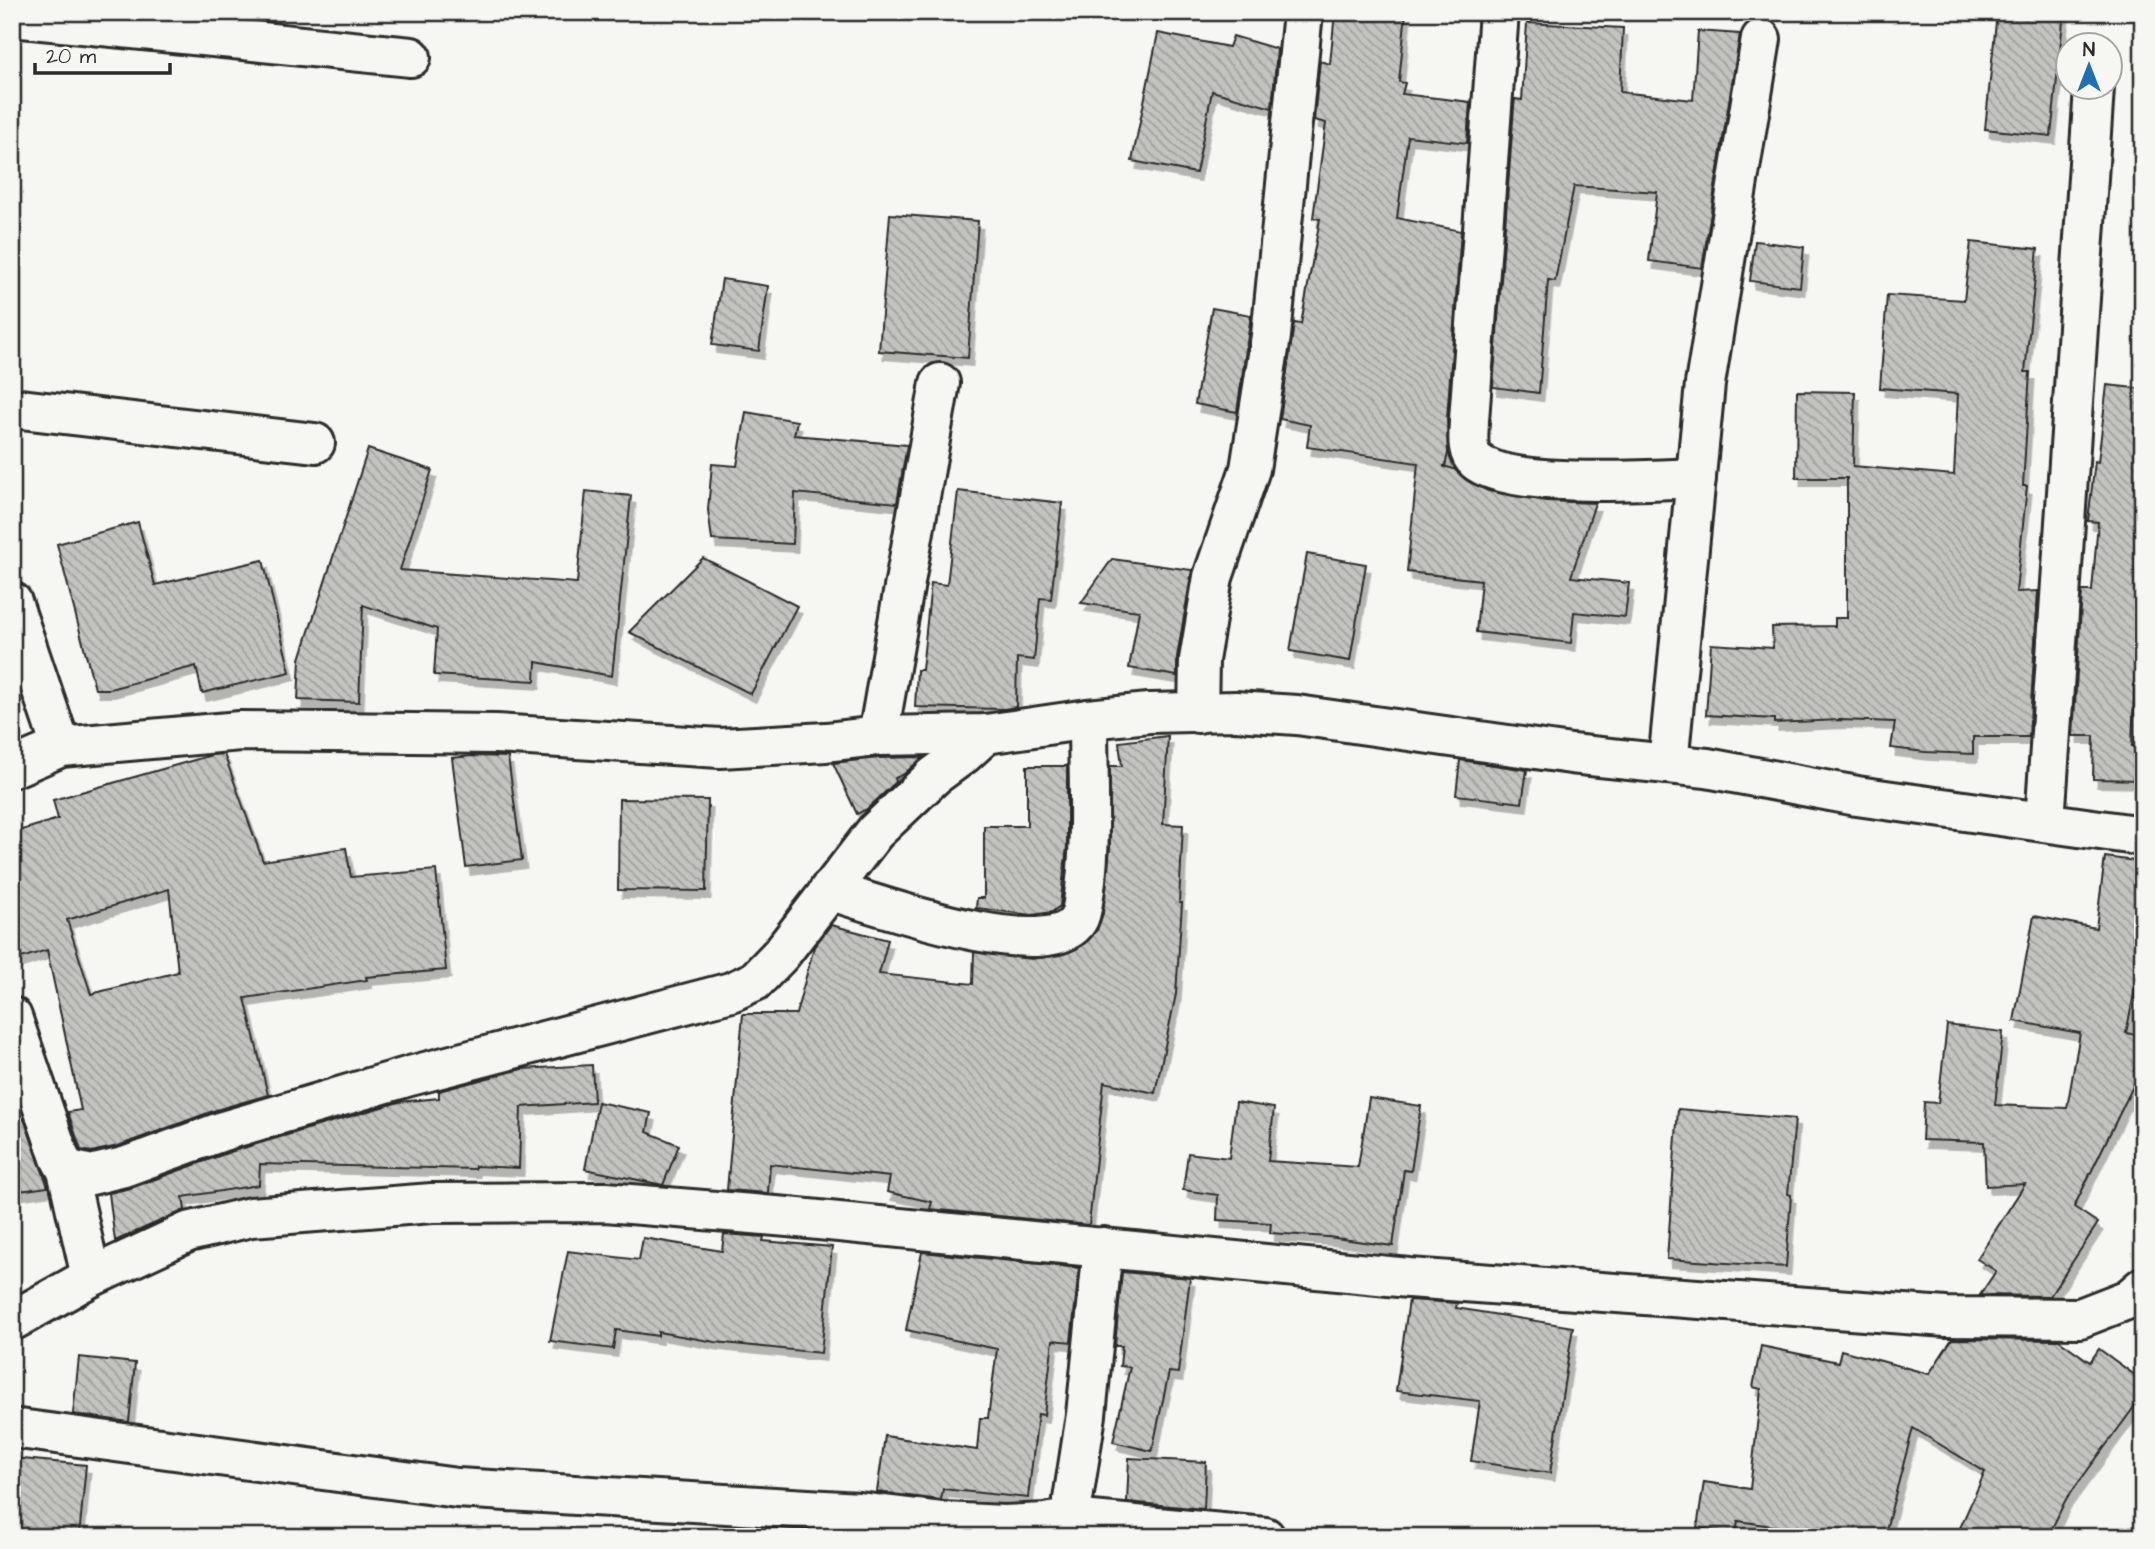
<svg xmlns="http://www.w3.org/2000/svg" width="2155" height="1549" viewBox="0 0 2155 1549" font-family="'Architects Daughter',sans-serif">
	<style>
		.building { fill: url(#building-back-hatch); stroke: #2b2b2b; stroke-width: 2; fill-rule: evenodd; filter: url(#shadow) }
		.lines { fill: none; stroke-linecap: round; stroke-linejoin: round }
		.minor-casing { stroke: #2b2b2b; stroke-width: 44 }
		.minor { stroke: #f6f6f2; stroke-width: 38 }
	</style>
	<defs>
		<pattern id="building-back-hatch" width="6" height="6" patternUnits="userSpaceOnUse" patternTransform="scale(1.75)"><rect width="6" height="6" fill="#c3c3c0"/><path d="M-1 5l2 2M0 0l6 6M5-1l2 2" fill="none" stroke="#9f9f9c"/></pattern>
		<filter id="shadow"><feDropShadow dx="4.5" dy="8" stdDeviation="0" flood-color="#0004"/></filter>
	</defs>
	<rect width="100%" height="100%" fill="#f6f6f2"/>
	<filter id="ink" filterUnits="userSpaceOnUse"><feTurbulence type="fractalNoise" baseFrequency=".0143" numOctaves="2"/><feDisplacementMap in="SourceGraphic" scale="14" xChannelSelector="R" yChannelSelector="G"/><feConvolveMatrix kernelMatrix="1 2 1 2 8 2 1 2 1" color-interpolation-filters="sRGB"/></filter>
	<g filter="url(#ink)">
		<g class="building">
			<polygon points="1335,12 1406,12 1399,82 1405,83 1402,94 1470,102 1467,143 1408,136 1397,218 1461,231 1447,418 1448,453 1445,467 1443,466 1454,469 1466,480 1488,491 1546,501 1595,503 1571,577 1629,583 1625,617 1574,612 1571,643 1476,632 1481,580 1407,572 1418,463 1307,447 1310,425 1280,419 1294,323 1301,324 1320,219 1313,218 1326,123 1314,120 1320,61 1330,64"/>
			<polygon points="1997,12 2064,12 2051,136 1985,129"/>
			<polygon points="1527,23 1623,28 1620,92 1693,100 1698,31 1740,34 1702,268 1649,261 1657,192 1574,186 1555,281 1548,280 1539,393 1493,387 1514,107 1515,99 1522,100"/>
			<polygon points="1158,33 1229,47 1233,36 1277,49 1272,108 1212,91 1196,173 1132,161"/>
			<polygon points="890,214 978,221 968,358 879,351"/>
			<polygon points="1755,241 1804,247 1800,287 1750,281"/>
			<polygon points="1971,242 2038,249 2025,372 2030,372 2023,486 2027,486 2016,592 2038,591 2029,737 1973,737 1973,754 1925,752 1891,748 1895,722 1840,720 1774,723 1774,719 1706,715 1711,644 1773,648 1772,627 1835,626 1835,618 1847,618 1847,478 1796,478 1797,391 1855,392 1853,466 1954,475 1958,394 1880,388 1887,295 1964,300"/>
			<polygon points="722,279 768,286 759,351 712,345"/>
			<polygon points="1212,308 1251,315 1237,412 1195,404"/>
			<polygon points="2107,385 2143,389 2143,599 2138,599 2132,746 2143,746 2143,780 2093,779 2094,736 2073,736 2082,591 2092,591 2098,522 2088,521 2095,461 2098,462"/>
			<polygon points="746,412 797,421 794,435 907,445 897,503 795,493 793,544 712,540 708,510 712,464 737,466"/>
			<polygon points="368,449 432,470 400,570 577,583 586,491 631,496 612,676 536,662 535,681 434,675 437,629 363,605 359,702 298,700 300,659"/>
			<polygon points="958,491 1062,503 1051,599 1040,598 1034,660 1017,658 1016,707 1004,709 915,707 917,670 922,670 931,583 947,585"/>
			<polygon points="138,522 155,585 263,560 290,672 202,693 196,666 110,689 95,689 57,544"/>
			<polygon points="1307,554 1366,564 1350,661 1290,651"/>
			<polygon points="703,558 797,606 751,694 629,632"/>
			<polygon points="1112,559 1192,570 1177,657 1177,676 1129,668 1139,611 1081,603"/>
			<polygon points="1168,736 1163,824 1183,825 1179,903 1182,903 1176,994 1155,1093 1104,1082 1089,1225 930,1209 932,1202 887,1192 890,1177 770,1164 768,1193 727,1190 743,1014 796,1014 814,947 831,925 888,940 879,974 973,984 974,952 1032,959 1064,954 1074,950 1097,930 1103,913 1110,848 1110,766 1122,766 1119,742"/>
			<path d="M224 754 263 861 346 848 351 877 436 870 446 970 366 977 367 980 245 998 268 1095 216 1110 118 1146 91 1152 81 1150 68 1112 81 1110 47 950 12 961V833L58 819 53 800 212 755ZM169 889 178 972 91 994 67 920Z"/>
			<polygon points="472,756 508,757 522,860 466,867 452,758"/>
			<polygon points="923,757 904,774 895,778 896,782 867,809 857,814 833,763 879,758"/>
			<polygon points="1460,760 1527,770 1522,803 1456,795"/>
			<polygon points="1027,766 1067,766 1067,846 1060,906 1052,912 1032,915 976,908 977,898 984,898 984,826 1027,826"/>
			<polygon points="619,799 708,800 706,891 618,890"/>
			<polygon points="2105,857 2143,862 2133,939 2143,941 2143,951 2126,1033 2141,1036 2134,1071 2140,1072 2074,1207 2098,1223 2050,1296 1980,1295 1996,1271 1977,1259 2025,1184 1986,1186 1984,1142 1922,1140 1924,1102 1938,1103 1947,1025 2003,1032 1995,1105 2067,1108 2080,1033 2014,1021 2034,916 2096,928"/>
			<polygon points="592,1065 594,1102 521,1107 519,1168 475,1166 475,1169 260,1164 259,1185 183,1197 185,1210 115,1241 109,1193 131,1188 230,1152 399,1102 439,1098 439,1091 522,1069"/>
			<polygon points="1369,1098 1421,1106 1411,1171 1404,1170 1393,1246 1328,1237 1270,1233 1271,1223 1217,1220 1218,1195 1183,1190 1188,1153 1229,1158 1236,1102 1274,1108 1268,1161 1358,1167"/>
			<polygon points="598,1102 651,1113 647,1132 679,1145 663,1185 585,1169"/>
			<polygon points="1678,1109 1795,1119 1788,1194 1791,1195 1786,1267 1667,1259"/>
			<polygon points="24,1119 48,1187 12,1192 12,1120"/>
			<polygon points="724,1234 764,1237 763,1241 832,1247 821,1353 715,1342 658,1332 658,1336 616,1330 613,1349 550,1341 568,1251 639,1260 643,1238 722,1251"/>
			<polygon points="922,1252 1079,1268 1071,1342 1053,1340 1044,1415 1038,1414 1028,1498 943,1489 941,1500 877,1492 885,1436 977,1450 980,1418 988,1418 997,1349 906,1330"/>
			<polygon points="1122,1272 1190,1278 1178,1373 1169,1372 1152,1451 1113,1442 1130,1367 1120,1366 1122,1346 1115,1346"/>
			<polygon points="1409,1300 1457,1303 1456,1308 1573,1327 1550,1473 1471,1461 1480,1401 1396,1391"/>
			<polygon points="1952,1339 2059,1340 2090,1362 2099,1349 2143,1381 2143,1395 2065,1501 2048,1537 1956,1537 1985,1472 1913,1428 1884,1537 1847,1537 1738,1521 1736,1534 1697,1528 1704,1482 1750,1489 1761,1389 1753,1387 1761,1346 1838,1362 1841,1350 1929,1374"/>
			<polygon points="79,1357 135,1363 129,1422 73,1414"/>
			<polygon points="12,1458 86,1465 79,1537 12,1537"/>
			<polygon points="1129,1458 1206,1462 1204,1509 1127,1502"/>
		</g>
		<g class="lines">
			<g class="minor-casing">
				<g id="minor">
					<path d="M1499 12 1469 420C1469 433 1465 451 1476 461 1509 489 1651 480 1696 478"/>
					<polyline points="12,17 411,57"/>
					<polyline points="12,408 315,443"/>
					<polyline points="12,602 61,747"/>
					<polyline points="1198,713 1199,660 1213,577 1250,469 1271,336 1303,12"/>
					<polyline points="878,736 940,383"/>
					<polyline points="1668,764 1705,384 1761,39"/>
					<polyline points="12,768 61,747 240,731 496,734 720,748 826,742 878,736 986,734 1088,719 1149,713 1235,711 1297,715 1571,754 1707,768 1857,796 2143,836"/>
					<polyline points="2045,822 2094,88"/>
					<path d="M829 890C872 903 1050 967 1078 920 1083 912 1083 899 1085 889 1092 834 1088 775 1088 719"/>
					<polyline points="12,1017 60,1158 66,1169 91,1175 124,1167 223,1131 410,1076 731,992 755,981 781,954 875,832 934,776 964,754 986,734"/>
					<polyline points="67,1170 91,1277"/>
					<polyline points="12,1321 91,1277 188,1232 251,1217 432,1203 606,1202 788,1217 1409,1278 1946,1317 2080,1318 2129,1299 2143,1287"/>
					<polyline points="12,1428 457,1488 859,1512 943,1522 1004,1525 1045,1523 1070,1519 1265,1537"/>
					<polyline points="1070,1519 1086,1415 1103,1247"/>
				</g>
			</g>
			<use href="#minor" class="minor"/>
		</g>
	</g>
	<rect width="2155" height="1549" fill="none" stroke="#f6f6f2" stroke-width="42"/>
	<rect x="21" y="21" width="2113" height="1507" fill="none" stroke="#2b2b2b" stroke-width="2.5" filter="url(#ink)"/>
	<g transform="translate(2089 66)"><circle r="33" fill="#f6f6f2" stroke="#a5a5a2" stroke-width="2"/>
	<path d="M0-5L12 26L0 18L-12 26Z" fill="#1f6fb2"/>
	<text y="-10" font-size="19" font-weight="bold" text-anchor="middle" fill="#2b2b2b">N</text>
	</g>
	<path d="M35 63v10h135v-10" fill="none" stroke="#2b2b2b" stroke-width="3.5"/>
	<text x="46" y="63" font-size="21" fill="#2b2b2b" stroke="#f6f6f2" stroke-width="5" paint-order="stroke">20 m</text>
</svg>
